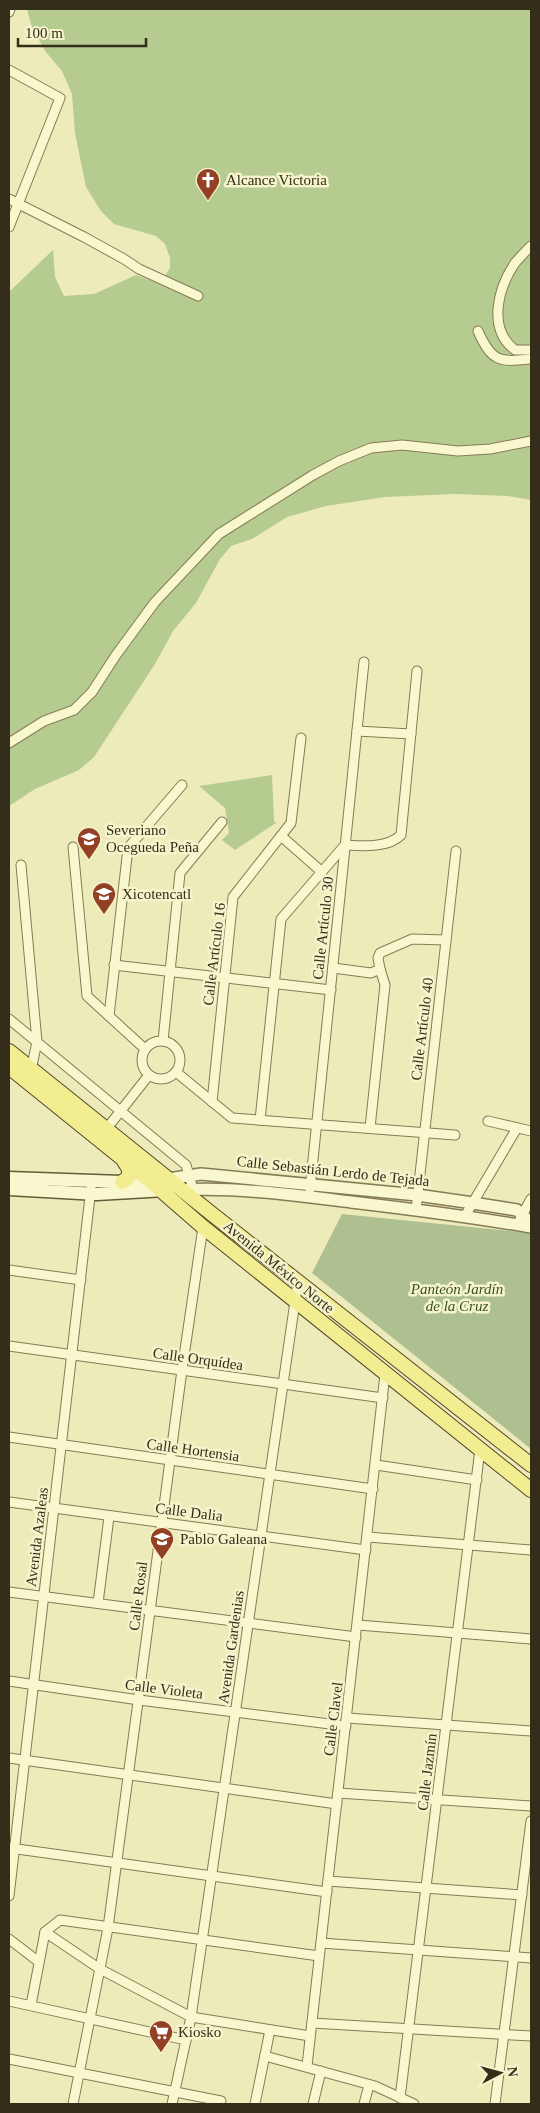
<svg xmlns="http://www.w3.org/2000/svg" width="540" height="2113" viewBox="0 0 540 2113" font-family="Georgia,serif">
	<style>
		.green { fill: #b5cb90 }
		.cemetery { fill: #aebf90 }
		.lines { fill: none; stroke-linecap: round; stroke-linejoin: round }
		.minor-casing { stroke: #857b55; stroke-width: 11 }
		.tertiary-casing { stroke: #857b55; stroke-width: 14 }
		.secondary-casing { stroke: #665b39; stroke-width: 15 }
		.primary-casing { stroke: #52472a; stroke-width: 16 }
		.minor { stroke: #f9f7ce; stroke-width: 9 }
		.tertiary { stroke: #f9f7ce; stroke-width: 11 }
		.secondary { stroke: #f9f7ce; stroke-width: 12 }
		.primary { stroke: #f3ed91; stroke-width: 14 }
		.labels { text-anchor: middle; stroke-width: 5; stroke-linejoin: round; paint-order: stroke }
		.poi-label { font-size: 15px; fill: #342d1a; stroke: #f5f4cb; text-anchor: start }
		.street-label { font-size: 15px; fill: #342d1a; stroke: #f5f4cb }
		.park-label { font-size: 15px; font-style: italic; fill: #395121; stroke: #f5f4cb }
	</style>
	<rect width="100%" height="100%" fill="#eeebbb"/>
	<g class="green">
		<polygon points="27,9 531,9 531,500 508,496 455,494 385,497 326,506 287,517 252,539 231,546 220,559 196,603 173,631 155,664 94,757 79,770 35,789 9,806 9,292 53,250 55,277 64,296 94,294 136,275 160,284 170,268 170,258 165,244 156,236 114,224 101,211 86,187 75,133 72,94 62,71 45,51 32,27"/>
		<polygon points="272,775 274,821 276,823 235,850 222,840 229,833 225,808 199,786"/>
	</g>
	<polygon class="cemetery" points="342,1214 531,1233 531,1449 312,1273"/>
	<g class="lines">
		<g class="minor-casing">
			<g id="minor">
				<polyline points="9,12 10,9"/>
				<polyline points="9,70 60,98 9,227"/>
				<polyline points="9,199 84,237 124,259 139,269 198,296"/>
				<path d="M531 246C526 251 520 257 515 263 498 288 487 329 515 350H531"/>
				<path d="M478 331C492 363 500 362 531 359"/>
				<polyline points="357,731 411,734"/>
				<polyline points="9,743 44,721 74,710 92,692 116,655 155,602 219,534 313,475 339,461 371,448 402,445 458,451 490,449 531,441"/>
				<polyline points="281,836 322,872"/>
				<polyline points="73,847 87,996 145,1049"/>
				<polyline points="21,865 37,1042 31,1070 29,1072"/>
				<polyline points="114,965 331,990"/>
				<polyline points="333,968 371,973 380,969 378,958 380,953 412,939 446,940"/>
				<polyline points="109,1016 128,848 182,785"/>
				<polyline points="9,1019 186,1165 193,1189"/>
				<circle cx="161" cy="1060" r="19"/>
				<polyline points="163,1041 180,873 222,822"/>
				<polyline points="176,1072 232,1118 455,1135"/>
				<polyline points="212,1102 233,897 291,823 301,738"/>
				<path d="M260 1120 281 919 345 845C363 846 388 848 401 835L417 671"/>
				<polyline points="488,1121 531,1131"/>
				<polyline points="370,1128 385,985 380,969"/>
				<polyline points="104,1132 149,1075"/>
				<polyline points="310,1189 364,662"/>
				<polyline points="416,1210 456,851"/>
				<polyline points="465,1216 517,1128"/>
				<polyline points="520,1219 531,1199"/>
				<polyline points="9,1270 81,1280"/>
				<polyline points="9,1346 383,1398"/>
				<polyline points="9,1437 373,1489"/>
				<polyline points="376,1465 477,1480"/>
				<polyline points="9,1502 366,1550"/>
				<polyline points="368,1537 531,1550"/>
				<polyline points="9,1592 356,1637"/>
				<polyline points="98,1603 109,1517"/>
				<polyline points="358,1625 531,1639"/>
				<polyline points="9,1681 139,1700 346,1726"/>
				<polyline points="347,1718 531,1731"/>
				<polyline points="9,1758 337,1804"/>
				<polyline points="338,1793 531,1806"/>
				<polyline points="10,1848 327,1892"/>
				<polyline points="328,1881 522,1895"/>
				<polyline points="9,1896 91,1188"/>
				<polyline points="45,1932 100,1969 191,2017 310,2036"/>
				<polyline points="45,1932 60,1920 319,1956"/>
				<polyline points="9,1939 39,1962"/>
				<polyline points="321,1943 531,1958"/>
				<polyline points="9,2001 186,2040"/>
				<polyline points="31,2005 45,1932"/>
				<polyline points="312,2023 531,2036"/>
				<polyline points="265,2056 375,2086 414,2104"/>
				<polyline points="9,2059 221,2101"/>
				<polyline points="307,2066 385,1374"/>
				<polyline points="400,2098 480,1449"/>
				<polyline points="73,2104 108,1928 182,1370 203,1227"/>
				<polyline points="172,2104 191,2017 298,1281"/>
				<polyline points="255,2104 270,2030"/>
				<polyline points="313,2104 321,2071"/>
				<polyline points="364,2104 369,2085"/>
				<polyline points="495,2104 531,1821"/>
			</g>
		</g>
		<g class="tertiary-casing">
			<g id="tertiary">
				<polyline points="168,1179 201,1174 417,1195 473,1203 517,1210 531,1223"/>
				<path d="M181 1190C237 1187 295 1195 351 1202 411 1209 471 1217 531 1227"/>
			</g>
		</g>
		<g class="secondary-casing">
			<g id="secondary">
				<polyline points="9,1178 122,1182 156,1180"/>
				<polyline points="9,1189 97,1194 166,1190"/>
			</g>
		</g>
		<g class="primary-casing">
			<g id="primary">
				<polyline points="9,1051 212,1214 531,1465"/>
				<polyline points="9,1067 149,1180 203,1227 531,1490"/>
				<polyline points="122,1182 129,1177 129,1169 124,1161"/>
			</g>
		</g>
		<use href="#minor" class="minor"/>
		<use href="#tertiary" class="tertiary"/>
		<use href="#secondary" class="secondary"/>
		<use href="#primary" class="primary"/>
	</g>
	<defs>
		<g id="church-pin" transform="scale(1.25)"><path d="M0 17L-7.5 6A9.5 9.5 0 1 1 7.5 6Z" fill="#944025" stroke="#f5f4cb"/><path d="M-1.2-6h2.4v3.5h3.3v2.4h-3.3V6h-2.4V-.1h-3.3v-2.4h3.3Z" fill="#fff"/></g>
		<g id="school-pin" transform="scale(1.25)"><path d="M0 17L-7.5 6A9.5 9.5 0 1 1 7.5 6Z" fill="#944025" stroke="#f5f4cb"/><path d="M0-5L7-2L0 1L-7-2ZM-4 1L0 2.5L4 1V4Q0 6-4 4Z" fill="#fff"/></g>
		<g id="supermarket-pin" transform="scale(1.25)"><path d="M0 17L-7.5 6A9.5 9.5 0 1 1 7.5 6Z" fill="#944025" stroke="#f5f4cb"/><path d="M-6-5.5h2.5l.6 2H6L4.5 2H-2.5L-4.4-4H-6ZM-1.5 3.2a1.3 1.3 0 1 0 .1 0ZM3 3.2a1.3 1.3 0 1 0 .1 0Z" fill="#fff"/></g>
	</defs>
	<g fill-rule="evenodd">
		<use href="#church-pin" x="208" y="180"/>
		<use href="#school-pin" x="89" y="839"/>
		<use href="#school-pin" x="104" y="894"/>
		<use href="#school-pin" x="162" y="1539"/>
		<use href="#supermarket-pin" x="161" y="2032"/>
	</g>
	<g class="labels">
		<g class="poi-label">
			<text x="226" y="185">Alcance Victoria</text>
			<text x="106" y="835">Severiano<tspan x="106" dy="17">Ocegueda Peña</tspan></text>
			<text x="122" y="899">Xicotencatl</text>
			<text x="180" y="1544">Pablo Galeana</text>
			<text x="178" y="2037">Kiosko</text>
		</g>
		<g class="street-label">
			<text transform="translate(323 928) rotate(-84)" y="5">Calle Artículo 30</text>
			<text transform="translate(214 954) rotate(-83)" y="5">Calle Artículo 16</text>
			<text transform="translate(422 1029) rotate(-83)" y="5">Calle Artículo 40</text>
			<text transform="translate(333 1171) rotate(6)" y="5">Calle Sebastián Lerdo de Tejada</text>
			<text transform="translate(279 1267) rotate(39)" y="5">Avenida México Norte</text>
			<text transform="translate(198 1359) rotate(8)" y="5">Calle Orquídea</text>
			<text transform="translate(193 1450) rotate(8)" y="5">Calle Hortensia</text>
			<text transform="translate(189 1512) rotate(7)" y="5">Calle Dalia</text>
			<text transform="translate(37 1537) rotate(-83)" y="5">Avenida Azaleas</text>
			<text transform="translate(138 1596) rotate(-83)" y="5">Calle Rosal</text>
			<text transform="translate(231 1647) rotate(-82)" y="5">Avenida Gardenias</text>
			<text transform="translate(164 1689) rotate(7)" y="5">Calle Violeta</text>
			<text transform="translate(333 1719) rotate(-83)" y="5">Calle Clavel</text>
			<text transform="translate(427 1772) rotate(-83)" y="5">Calle Jazmín</text>
		</g>
		<g class="park-label">
			<text x="457" y="1294">Panteón Jardín<tspan x="457" dy="17">de la Cruz</tspan></text>
		</g>
	</g>
	<rect width="540" height="2113" fill="none" stroke="#342d1a" stroke-width="20"/>
	<g transform="translate(500 2073) rotate(84)" stroke="#f5f4cb" stroke-width="4" paint-order="stroke">
	<path d="M0-4L9 19L0 12L-9 19Z" fill="#342d1a"/>
	<text y="-8" font-size="14" font-weight="bold" text-anchor="middle" fill="#342d1a">N</text>
	</g>
	<path d="M18 38v8h128v-8" fill="none" stroke="#342d1a" stroke-width="2.5"/>
	<text x="25" y="38" font-size="15" fill="#342d1a" stroke="#f5f4cb" stroke-width="4" paint-order="stroke">100 m</text>
</svg>
